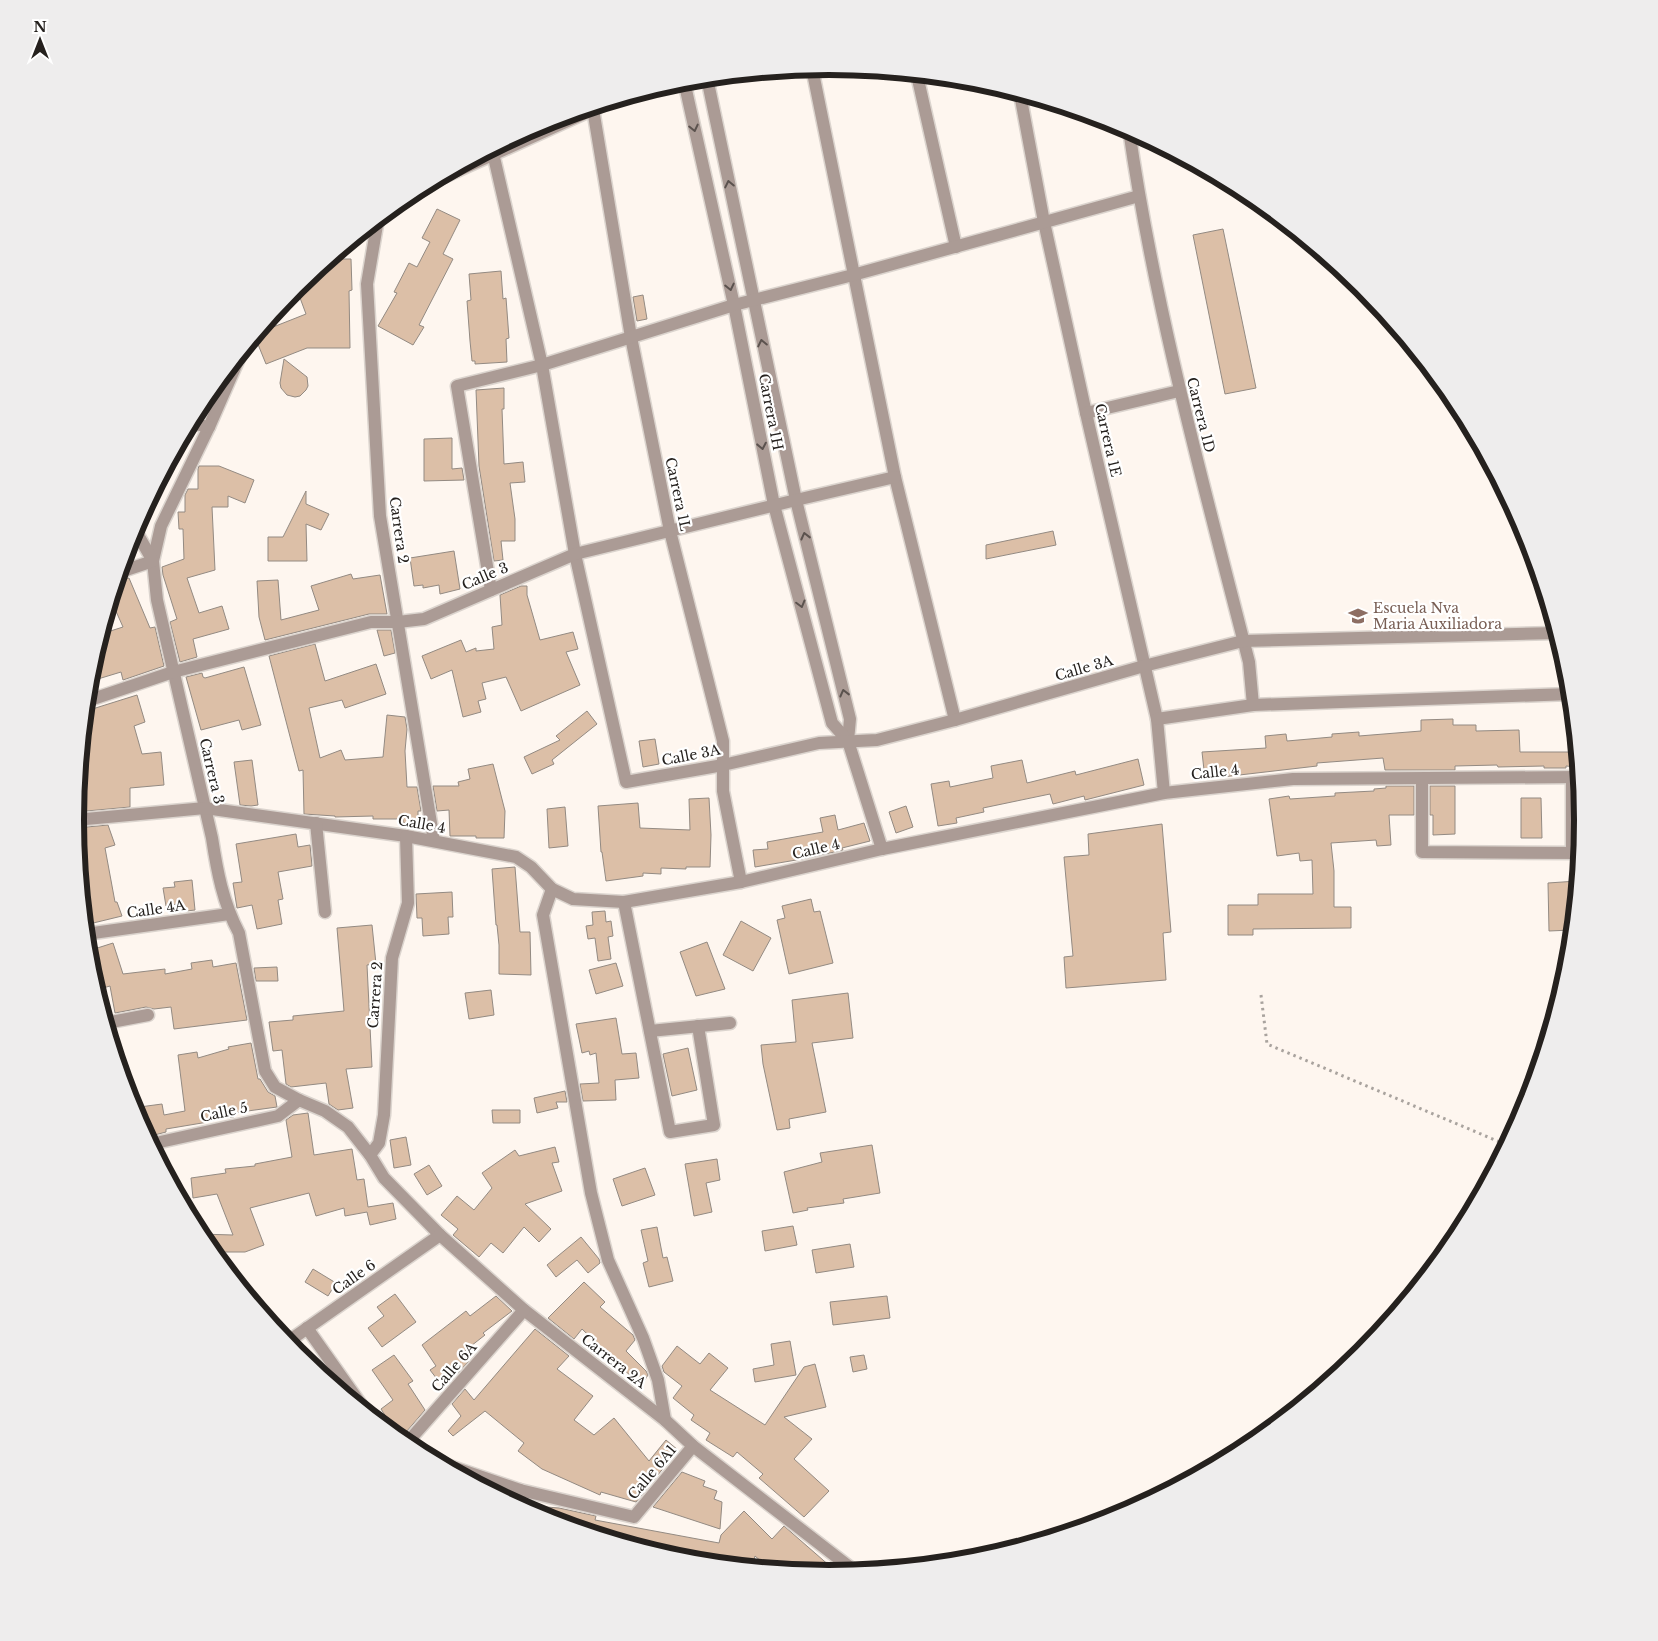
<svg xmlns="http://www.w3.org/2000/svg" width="1658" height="1641" viewBox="0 0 1658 1641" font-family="'Libre Baskerville',serif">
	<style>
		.building { fill: #dcbfa7; stroke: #938a82 }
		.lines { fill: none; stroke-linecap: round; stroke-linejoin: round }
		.minor-casing { stroke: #dbd4ce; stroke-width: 15 }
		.path { stroke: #a9a39e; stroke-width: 3; stroke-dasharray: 2.5 4; stroke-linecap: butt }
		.minor { stroke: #ab9b95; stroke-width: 12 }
		.oneway { stroke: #5b524e }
		.labels { text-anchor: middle; stroke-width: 4.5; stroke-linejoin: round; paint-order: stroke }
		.street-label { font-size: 14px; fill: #25211e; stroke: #fff }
		.education-label { font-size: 14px; fill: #785e54; stroke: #fff; text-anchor: start }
		.rim { fill: none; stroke: #25211e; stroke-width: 6 }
	</style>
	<rect width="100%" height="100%" fill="#fef6ef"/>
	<g class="building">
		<polygon points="437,209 460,220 443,254 453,259 419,325 424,327 413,345 378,326 397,293 394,292 409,263 417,267 430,242 422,238"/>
		<polygon points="1223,229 1256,388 1225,394 1193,235"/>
		<polygon points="329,259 351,259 352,290 349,291 350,348 307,348 266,364 255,337 258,333 306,314 296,287"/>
		<polygon points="501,271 503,299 506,298 509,338 506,339 507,362 475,364 475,361 472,361 470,341 467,301 471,300 469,274"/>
		<polygon points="643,295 647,319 637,321 633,297"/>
		<polygon points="284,359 307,377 308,386 306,390 300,396 295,397 287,395 281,388 280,383"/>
		<polygon points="504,388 504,409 502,409 504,464 523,462 525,482 510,483 515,519 515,541 501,541 503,560 494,561 479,466 476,390"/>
		<polygon points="452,438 452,469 462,468 464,480 424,481 424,439"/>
		<polygon points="199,466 219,466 254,480 245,503 228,496 228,507 212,507 215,570 187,578 199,613 222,606 229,629 193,639 197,657 180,662 170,622 177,619 163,575 162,567 184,559 183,529 179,529 178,512 185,512 185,495 188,489 198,489 198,469"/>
		<polygon points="306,491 306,504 329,514 321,530 306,524 307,561 268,561 268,537 283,537"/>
		<polygon points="1053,531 1056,545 986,559 986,545"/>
		<polygon points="454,551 460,589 440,594 439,585 423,588 423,585 414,586 410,558"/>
		<polygon points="351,574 353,579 380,575 387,614 369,614 265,640 259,617 257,581 278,580 281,620 319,610 311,586"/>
		<polygon points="129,578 150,628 155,627 164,666 123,680 121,672 88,682 89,673 101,634 123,627 111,600 118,580"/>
		<polygon points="521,586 527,586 527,595 540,640 573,632 578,649 566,652 580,685 521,711 506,677 482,683 486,699 478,701 481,712 463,717 452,670 431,679 422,656 461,640 466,652 476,648 476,651 494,649 492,627 502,625 500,595"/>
		<polygon points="377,630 391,630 395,653 384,656"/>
		<polygon points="315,644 325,681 376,664 386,694 345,708 342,700 309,708 320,758 341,750 345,760 383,757 387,715 405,717 407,729 405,751 407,787 417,787 421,811 418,811 418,823 403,823 403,819 373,819 373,816 335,817 335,816 304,814 303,770 299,771 269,656"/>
		<polygon points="244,667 261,725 242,730 239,720 201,730 186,677 202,673 203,677 205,678"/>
		<polygon points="137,695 145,722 134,726 142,754 161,752 164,785 130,788 130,807 76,812 86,711"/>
		<polygon points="587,711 597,724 552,760 554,764 532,774 524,757 560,740 556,736"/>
		<polygon points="1453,719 1453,725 1476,725 1476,731 1519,730 1520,752 1577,752 1578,767 1566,766 1566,768 1544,768 1544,766 1498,767 1497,765 1455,766 1455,770 1385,770 1383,758 1317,763 1317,766 1205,779 1202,752 1266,748 1265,736 1286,734 1287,741 1332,737 1332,734 1359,732 1359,736 1421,731 1421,720"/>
		<polygon points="655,739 659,764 643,767 639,741"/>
		<polygon points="1138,759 1144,785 1085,800 1084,796 1053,804 1050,794 983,808 984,812 956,818 957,823 938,826 931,784 949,781 950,787 993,778 991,766 1022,760 1027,783 1075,771 1076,775"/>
		<polygon points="252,760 258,805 251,806 240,805 234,762"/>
		<polygon points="493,764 505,811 504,838 476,838 476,836 450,836 449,810 437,811 433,786 459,786 458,782 470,779 468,769"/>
		<polygon points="1386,786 1414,786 1414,815 1389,815 1391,845 1377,846 1376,840 1331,843 1334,871 1334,907 1351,907 1351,928 1253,929 1253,935 1228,935 1228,905 1258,905 1258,894 1313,894 1312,860 1300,861 1299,853 1277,856 1269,799 1289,796 1290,799 1335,796 1335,793 1374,791 1374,789 1386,788"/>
		<polygon points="1430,786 1455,786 1455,834 1433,835 1433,815 1430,815"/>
		<polygon points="709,798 711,835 710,867 686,867 686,869 661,868 661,874 643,873 643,876 606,881 602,852 601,852 598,806 638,803 640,828 690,830 689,799"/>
		<polygon points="1521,798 1541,798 1542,838 1521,838"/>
		<polygon points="906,806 913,827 896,833 889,812"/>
		<polygon points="565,807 568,846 549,848 547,809"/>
		<polygon points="835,815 838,830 864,823 870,841 842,848 843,850 808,858 755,867 753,850 768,849 767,842 823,832 820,818"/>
		<polygon points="1162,824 1171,932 1163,933 1166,980 1066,988 1064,957 1073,956 1064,857 1089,855 1088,834"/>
		<polygon points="108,825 115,845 105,848 115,902 117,902 122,916 85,925 76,828"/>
		<polygon points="296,834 298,847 310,845 312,866 278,872 283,899 278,900 282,924 257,929 252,905 237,908 233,883 242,882 236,844"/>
		<polygon points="515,867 520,932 530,932 531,975 499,974 499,945 497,925 496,925 492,869"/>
		<polygon points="192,880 195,910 178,912 177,904 166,906 163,888 175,887 174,882"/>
		<polygon points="1577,881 1572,930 1549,931 1548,883"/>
		<polygon points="452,892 453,917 448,917 449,934 423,936 422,918 417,918 416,894"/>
		<polygon points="811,899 814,912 820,911 833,963 789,974 777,920 785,918 782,906"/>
		<polygon points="605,911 606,922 611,921 613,936 608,937 611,959 598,961 595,938 588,939 586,926 593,925 592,912"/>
		<polygon points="741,921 771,938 753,971 723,955"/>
		<polygon points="372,925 376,964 367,965 372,1067 346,1069 353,1108 338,1110 329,1104 326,1083 291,1087 286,1084 282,1050 273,1051 269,1022 293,1020 293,1016 344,1011 337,928"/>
		<polygon points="707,942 725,989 696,996 680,952"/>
		<polygon points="113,943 123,974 165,969 165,974 192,969 191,963 212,960 213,967 236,963 247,1020 174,1029 171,1007 154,1009 146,1007 115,1013 110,986 96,990 89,967 88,951"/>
		<polygon points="616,963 623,986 596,994 589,970"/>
		<polygon points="277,967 278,981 256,981 254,968"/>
		<polygon points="491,990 494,1015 469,1019 465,993"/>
		<polygon points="848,993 853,1038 812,1043 826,1112 789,1119 790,1128 777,1130 763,1064 761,1045 796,1042 792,1000"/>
		<polygon points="616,1018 622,1054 636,1053 639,1078 615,1080 616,1100 583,1101 580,1084 599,1083 596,1053 590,1055 589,1051 582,1053 576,1024"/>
		<polygon points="251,1043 258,1079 260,1079 268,1092 275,1096 277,1107 233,1113 234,1117 208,1120 208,1122 166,1129 166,1132 147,1137 132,1108 162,1104 164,1115 185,1111 178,1055 197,1052 198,1058 229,1049 228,1047"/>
		<polygon points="688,1048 697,1090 672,1096 663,1054"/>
		<polygon points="565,1091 567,1102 556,1102 558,1108 537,1113 534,1098"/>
		<polygon points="492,1110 520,1110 520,1123 493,1123"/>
		<polygon points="308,1113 314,1155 352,1149 357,1180 364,1179 368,1207 393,1203 396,1219 370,1225 367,1212 345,1216 344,1208 316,1216 309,1193 250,1208 264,1245 245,1252 212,1252 199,1234 233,1235 217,1194 193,1198 191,1178 226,1173 225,1169 255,1166 255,1164 292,1157 286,1120 293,1115"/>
		<polygon points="406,1137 411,1165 394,1168 390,1140"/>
		<polygon points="872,1145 880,1193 843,1199 844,1203 807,1208 808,1210 793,1213 784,1172 822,1162 820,1153"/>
		<polygon points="555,1147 559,1162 552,1163 562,1191 525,1204 551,1229 539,1242 524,1227 503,1253 491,1243 479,1257 453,1235 458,1229 441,1215 457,1196 474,1210 492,1188 482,1173 515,1150 519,1156"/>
		<polygon points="717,1159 720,1180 706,1183 712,1212 694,1216 685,1164"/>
		<polygon points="429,1165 442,1186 427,1195 414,1174"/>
		<polygon points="645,1168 655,1195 622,1206 613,1179"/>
		<polygon points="793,1226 797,1245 765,1251 762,1231"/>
		<polygon points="657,1227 663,1258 667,1257 673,1281 649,1287 643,1263 648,1261 641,1230"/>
		<polygon points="581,1237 599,1259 600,1263 588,1273 577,1260 556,1277 547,1265"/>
		<polygon points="850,1244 854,1267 816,1273 812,1250"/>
		<polygon points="313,1269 336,1283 328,1296 305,1282"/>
		<polygon points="584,1282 605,1302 600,1307 633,1335 635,1340 626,1351 646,1371 648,1375 641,1386 582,1329 574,1339 548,1318"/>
		<polygon points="395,1294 416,1322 382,1347 368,1328 384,1316 377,1307"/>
		<polygon points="496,1296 512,1311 483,1333 485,1335 462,1353 469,1361 444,1388 430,1370 436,1366 422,1345 466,1311 470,1316"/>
		<polygon points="887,1296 890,1318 833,1325 830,1302"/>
		<polygon points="535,1329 569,1356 557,1369 593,1396 574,1420 594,1435 614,1418 649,1461 666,1440 678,1450 636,1502 601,1492 600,1495 542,1469 518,1451 524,1443 485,1411 453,1436 448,1431 461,1416 452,1404 465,1389 474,1400"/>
		<polygon points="790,1341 796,1375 755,1382 753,1369 774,1365 771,1344"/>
		<polygon points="677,1346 700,1364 709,1353 728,1368 710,1390 765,1425 804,1367 815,1364 826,1407 784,1417 812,1439 794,1459 829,1491 804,1517 759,1478 763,1474 737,1452 733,1457 706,1440 710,1433 691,1420 694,1415 673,1398 682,1386 664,1372 662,1366"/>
		<polygon points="394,1355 413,1381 408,1384 425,1410 407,1431 399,1437 381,1409 393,1400 372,1370"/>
		<polygon points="864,1355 867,1369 853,1372 850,1357"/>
		<polygon points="682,1472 705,1481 703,1486 717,1491 714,1499 722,1502 720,1529 653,1507"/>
		<polygon points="546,1507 559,1508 596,1516 595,1520 719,1543 721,1535 744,1511 772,1539 784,1526 839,1574 829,1575 803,1572 792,1563 785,1570 770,1569 755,1556 752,1567 682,1560 545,1519"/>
	</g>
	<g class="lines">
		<g class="minor-casing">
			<g id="minor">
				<polyline points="812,68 895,477 955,720"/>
				<polyline points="917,75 956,247"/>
				<polyline points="707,78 796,500 850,719 848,741 882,849"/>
				<polyline points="684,81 734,305 774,505 832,723 848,741"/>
				<polyline points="1020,94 1044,222 1086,413 1157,719 1164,793"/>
				<polyline points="593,109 631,337 670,531 723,741 723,791 741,882"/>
				<path d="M1129 130C1155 310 1204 486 1249 662L1253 705"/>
				<polyline points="493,153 542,365 575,554 626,782 723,765 819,743 877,740 955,720 1144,666 1243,641 1557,633"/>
				<polyline points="426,185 605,104"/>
				<polyline points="378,219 367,284 380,516 434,841"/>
				<path d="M241 354 209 427 161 526 153 561 157 600 212 838C217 871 223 903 239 933L265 1071 275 1087 299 1100 325 1111 348 1127 370 1155 384 1178 440 1235 524 1310 665 1420 693 1446 856 1572"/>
				<polyline points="1086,413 1179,391"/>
				<polyline points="190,423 209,427"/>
				<polyline points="120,572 153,561 134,528"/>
				<polyline points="491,590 457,386 542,365 734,305 853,275 1139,196"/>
				<polyline points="87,701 173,672 371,622 398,622 424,619 575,554 796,500 895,477"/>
				<polyline points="1157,719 1253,705 1571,694"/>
				<polyline points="1422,779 1422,852 1580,853"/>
				<polyline points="75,820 205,808 406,836 516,857 531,867 552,889 573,899 624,902 741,882 882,849 1164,793 1293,779 1579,777"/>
				<polyline points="316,823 325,912"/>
				<polyline points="1572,853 1572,777"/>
				<polyline points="552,889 543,915 591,1193 608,1260 643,1338 658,1380 665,1420"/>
				<polyline points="624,902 670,1132 714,1125 698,1026"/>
				<polyline points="86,934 229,914"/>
				<polyline points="106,1023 148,1015"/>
				<polyline points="650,1031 730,1023"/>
				<polyline points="151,1144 278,1116 299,1100"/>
				<polyline points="370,1155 379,1143 384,1115 392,958 408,903 406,836"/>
				<polyline points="307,1328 365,1410"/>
				<polyline points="286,1343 440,1235"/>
				<polyline points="406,1444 524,1310"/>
				<polyline points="435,1461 520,1490 634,1517 693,1446"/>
				<polyline points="519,1506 520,1490"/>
			</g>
		</g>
		<polyline class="path" points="1261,995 1267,1044 1507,1145"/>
		<use href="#minor" class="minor"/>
	</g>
	<defs><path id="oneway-chevron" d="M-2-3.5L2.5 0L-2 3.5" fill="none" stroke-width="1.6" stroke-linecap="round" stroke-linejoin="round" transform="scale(1.25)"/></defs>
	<g class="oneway">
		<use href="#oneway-chevron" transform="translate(694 128) rotate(77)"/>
		<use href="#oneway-chevron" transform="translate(729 184) rotate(-102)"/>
		<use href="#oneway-chevron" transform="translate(730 287) rotate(77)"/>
		<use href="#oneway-chevron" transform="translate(762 343) rotate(-102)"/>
		<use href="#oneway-chevron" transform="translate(762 446) rotate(79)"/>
		<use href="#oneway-chevron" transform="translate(805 536) rotate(-104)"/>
		<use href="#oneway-chevron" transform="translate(801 604) rotate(75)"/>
		<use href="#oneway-chevron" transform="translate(844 693) rotate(-104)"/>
	</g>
	<defs>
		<g id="school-bare" transform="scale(1.5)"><path d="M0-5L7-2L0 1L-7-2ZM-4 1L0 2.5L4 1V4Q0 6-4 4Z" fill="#8d6e63" stroke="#fff" stroke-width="2.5" paint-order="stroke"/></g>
	</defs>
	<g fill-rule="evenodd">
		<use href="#school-bare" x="1358" y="616"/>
	</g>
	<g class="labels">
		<g class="street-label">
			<text transform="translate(771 412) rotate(79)" y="5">Carrera 1H</text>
			<text transform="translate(1201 415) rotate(76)" y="5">Carrera 1D</text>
			<text transform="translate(1108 440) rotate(77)" y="5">Carrera 1E</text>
			<text transform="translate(678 494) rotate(78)" y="5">Carrera 1L</text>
			<text transform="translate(399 530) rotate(82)" y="5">Carrera 2</text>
			<text transform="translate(485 576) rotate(-23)" y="5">Calle 3</text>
			<text transform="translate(1084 668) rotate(-16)" y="5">Calle 3A</text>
			<text transform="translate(691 755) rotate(-11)" y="5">Calle 3A</text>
			<text transform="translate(212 771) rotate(77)" y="5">Carrera 3</text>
			<text transform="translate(1215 772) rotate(-6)" y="5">Calle 4</text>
			<text transform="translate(422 824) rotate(10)" y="5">Calle 4</text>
			<text transform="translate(816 849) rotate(-13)" y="5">Calle 4</text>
			<text transform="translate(156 909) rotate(-8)" y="5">Calle 4A</text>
			<text transform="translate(375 995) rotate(-86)" y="5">Carrera 2</text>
			<text transform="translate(224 1112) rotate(-12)" y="5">Calle 5</text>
			<text transform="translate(354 1277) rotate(-35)" y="5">Calle 6</text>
			<text transform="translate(614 1361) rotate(38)" y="5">Carrera 2A</text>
			<text transform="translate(454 1367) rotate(-49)" y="5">Calle 6A</text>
			<text transform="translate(652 1472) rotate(-50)" y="5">Calle 6A1</text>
		</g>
		<g class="education-label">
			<text x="1373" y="613">Escuela Nva<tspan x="1373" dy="16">Maria Auxiliadora</tspan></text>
		</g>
	</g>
	<path d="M0 0H1658V1641H0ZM84 820a745 745 0 1 1 1490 0a745 745 0 1 1-1490 0Z" fill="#eeeded" fill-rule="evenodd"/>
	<path class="rim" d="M84 820a745 745 0 1 1 1490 0a745 745 0 1 1-1490 0Z"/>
	<g transform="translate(40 40)" stroke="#ffffff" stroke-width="4" paint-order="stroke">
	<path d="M0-4L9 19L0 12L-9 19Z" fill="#25211e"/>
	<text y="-8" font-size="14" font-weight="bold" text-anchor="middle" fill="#25211e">N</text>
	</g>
</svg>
